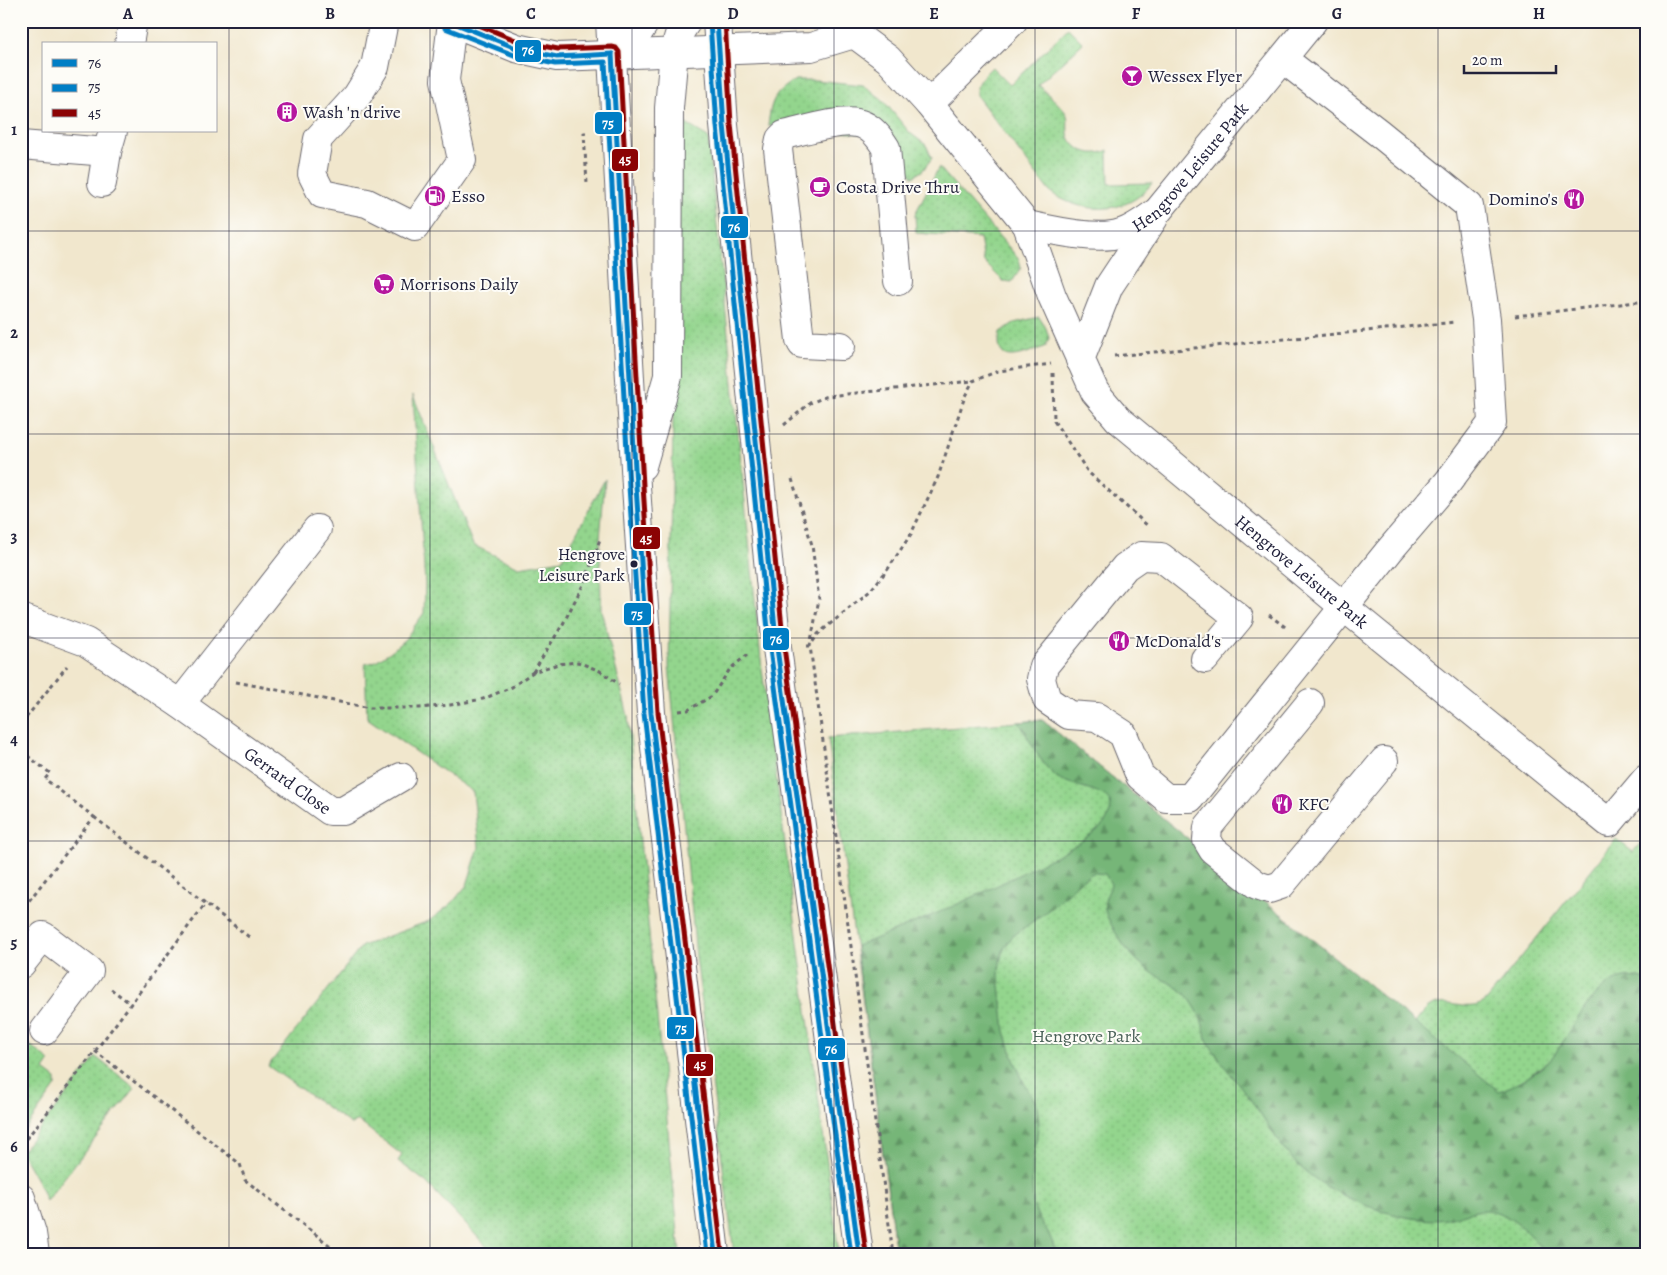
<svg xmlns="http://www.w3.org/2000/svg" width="1667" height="1275" viewBox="0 0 1667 1275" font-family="Alegreya,serif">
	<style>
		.green { fill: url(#green-dots); stroke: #5a7c64 }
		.forest { fill: url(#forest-firs); stroke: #4c6c5a }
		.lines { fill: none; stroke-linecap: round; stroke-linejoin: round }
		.minor-casing { stroke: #6a676e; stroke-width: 30 }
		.highway-casing { stroke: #6a676e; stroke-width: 30 }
		.path { stroke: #6a676e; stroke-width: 3; stroke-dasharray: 4 4; stroke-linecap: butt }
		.minor { stroke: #fff; stroke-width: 28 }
		.highway { stroke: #fff; stroke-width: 28 }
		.bus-1-casing { stroke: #fdfcf7; stroke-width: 9 }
		.bus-2-casing { stroke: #fdfcf7; stroke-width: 9 }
		.bus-3-casing { stroke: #fdfcf7; stroke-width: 9 }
		.bus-1 { stroke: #007ec5; stroke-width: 5 }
		.bus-2 { stroke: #007ec5; stroke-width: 5 }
		.bus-3 { stroke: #8b0304; stroke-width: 5 }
		.grid { fill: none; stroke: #22223b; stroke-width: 1; stroke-opacity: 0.55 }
		.bus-dot { fill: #22223b; stroke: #fdfcf7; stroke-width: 2 }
		.labels { text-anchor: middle; stroke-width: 4; stroke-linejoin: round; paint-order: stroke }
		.bus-label { font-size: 17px; fill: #22223b; stroke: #fdfcf7; text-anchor: end }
		.poi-label { font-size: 18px; fill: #22223b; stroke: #fdfcf7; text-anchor: start }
		.street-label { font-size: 18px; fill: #22223b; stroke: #fdfcf7 }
		.park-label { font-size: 18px; fill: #4a6158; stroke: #fdfcf7 }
		.line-badge { stroke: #fdfcf7; stroke-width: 2 }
		.badge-label { font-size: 14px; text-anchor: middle; font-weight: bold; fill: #fff }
		.neatline { fill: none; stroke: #22223b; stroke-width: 2 }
		.grid-label { font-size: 16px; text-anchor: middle; font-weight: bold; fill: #22223b }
	</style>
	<defs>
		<pattern id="green-dots" width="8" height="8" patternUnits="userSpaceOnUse" patternTransform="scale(1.25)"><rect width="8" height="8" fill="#93d58d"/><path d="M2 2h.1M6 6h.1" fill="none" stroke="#7eb77b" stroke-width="1.8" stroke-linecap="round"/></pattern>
		<pattern id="forest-firs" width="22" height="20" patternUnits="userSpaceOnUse" patternTransform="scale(1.25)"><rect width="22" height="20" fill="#76b678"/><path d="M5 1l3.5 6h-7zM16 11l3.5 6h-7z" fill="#609464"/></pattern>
	</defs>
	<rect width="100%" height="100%" fill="#fdfcf7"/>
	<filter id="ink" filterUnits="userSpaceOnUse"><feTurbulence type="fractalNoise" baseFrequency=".02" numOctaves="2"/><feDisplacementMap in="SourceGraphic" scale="10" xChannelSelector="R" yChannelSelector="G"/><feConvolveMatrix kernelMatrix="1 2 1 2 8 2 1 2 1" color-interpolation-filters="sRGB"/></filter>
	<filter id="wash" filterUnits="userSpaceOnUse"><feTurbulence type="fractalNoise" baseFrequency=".0096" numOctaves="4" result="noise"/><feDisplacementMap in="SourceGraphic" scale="20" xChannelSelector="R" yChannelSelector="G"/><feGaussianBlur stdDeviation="1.12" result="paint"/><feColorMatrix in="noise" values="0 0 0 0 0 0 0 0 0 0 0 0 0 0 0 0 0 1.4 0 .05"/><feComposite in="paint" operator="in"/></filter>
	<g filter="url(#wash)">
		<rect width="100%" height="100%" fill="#f1e7cd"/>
		<g class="green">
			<path d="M1068 28 1083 43 1038 85C1047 94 1059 103 1066 113 1069 118 1067 127 1068 133 1071 150 1093 158 1108 150L1109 184 1152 183C1128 217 1079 214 1049 191L976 95C975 82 983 76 992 67L1010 85Z"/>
			<path d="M795 80H816L863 85 882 99 910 133 926 145 932 158 923 170 913 177 901 164 881 136 780 126H768C771 101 773 94 795 80Z"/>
			<polygon points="678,119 708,137 762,669 839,1254 734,1254 696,957 669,666"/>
			<polygon points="939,167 1019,259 1021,268 1012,282 1003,281 984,262 980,238 916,233 915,214"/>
			<path d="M1039 317 1046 328 1049 338 1045 347C1024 353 993 370 1000 332L1014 323Z"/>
			<polygon points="413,395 473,545 519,567 562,560 605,479 600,539 601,610 628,716 680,1254 482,1254 487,1247 426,1182 398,1161 402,1155 357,1120 352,1125 268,1066 362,946 429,921 452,903 467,885 479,847 473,792 367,718 365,664 374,662 390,652 405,639 424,613 425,584"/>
			<path d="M1042 720 1415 1023C1420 1017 1425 1009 1432 1006 1447 998 1468 1014 1486 1001L1616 839 1633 852 1646 836V980L1639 978 1570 1032 1552 1058 1519 1084 1646 1254H896L828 738Z"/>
			<polygon points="21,1038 50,1061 44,1070 56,1079 56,1086 21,1135"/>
			<polygon points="96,1057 135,1088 46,1201 38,1182 21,1152"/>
		</g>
		<path class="forest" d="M1042 720 1499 1091C1517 1085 1541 1071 1553 1056 1577 1027 1597 964 1646 980V1254H1547C1531 1238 1520 1221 1499 1213 1480 1205 1465 1216 1447 1219 1404 1225 1339 1199 1306 1172 1283 1154 1270 1126 1253 1103 1239 1083 1222 1066 1210 1045 1205 1038 1205 1029 1201 1020 1199 1013 1193 1003 1188 997 1179 986 1163 980 1151 972 1134 960 1121 944 1112 926 1108 919 1103 910 1105 901 1106 895 1110 890 1111 884L1105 874 1093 873 1080 881 1055 905 1013 936 1004 948 1000 961 999 976 1005 1031 1013 1057 1025 1085 1037 1104 1039 1123 1033 1159 1032 1184 1033 1204 1039 1219 1049 1234 1057 1254H896L856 946C914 924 970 900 1026 871 1051 858 1079 846 1101 827 1107 822 1114 808 1109 800 1103 790 1071 786 1058 778 1041 766 1030 740 1019 722Z"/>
	</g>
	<g filter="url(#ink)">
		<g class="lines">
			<g class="minor-casing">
				<g id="minor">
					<polyline points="384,21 375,67 357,96 318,139 312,174 322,194 367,203 415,227 462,160 445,80 452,22"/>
					<path id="s1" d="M837 21 888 59 929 104 1027 225 1052 296 1095 392 1118 419 1344 607 1609 823 1646 779"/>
					<polyline points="452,22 516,48 557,57 811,47 854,34"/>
					<polyline points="129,44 133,21"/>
					<polyline points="929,104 1013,21"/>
					<polyline points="21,145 107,152"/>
					<polyline points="102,183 107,152 113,131"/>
					<path id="s2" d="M1027 225C1051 230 1098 241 1121 233 1134 229 1147 219 1158 211L1313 21"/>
					<path d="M841 346 802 344 800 340 778 149 780 139 784 135C803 131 839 119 857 123 870 125 880 138 886 148L898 281"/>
					<polyline points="1080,360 1109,286 1154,218"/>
					<path id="s3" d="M21 618 86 642 180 704 330 811H343L401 777"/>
					<polyline points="1205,659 1239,618 1161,557 1141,556 1125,567 1044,666 1041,679 1047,700 1069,715 1097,717 1123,734 1140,776 1166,798 1190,798 1389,551 1448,482 1492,423 1486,319 1469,206 1379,133 1283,59"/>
					<polyline points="1310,703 1208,827 1207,840 1213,850 1257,885 1269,889 1281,885 1384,761"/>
					<polyline points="180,704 317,529"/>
					<polyline points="21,964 43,936 89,971 44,1031"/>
					<polyline points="21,1198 32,1233 35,1254"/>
				</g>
			</g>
			<g class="highway-casing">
				<g id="highway">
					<polyline points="610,21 636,486 651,713 715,1254"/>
					<polyline points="717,21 724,125 777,648 859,1254"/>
					<polyline points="612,54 634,39 646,21"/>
					<polyline points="642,466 668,376 669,108 674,51 680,32 687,21"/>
				</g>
			</g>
			<g class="path">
				<polyline points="586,133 584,133 587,184"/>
				<polyline points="1515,316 1646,301"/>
				<polyline points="1114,356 1456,322"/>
				<polyline points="1053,373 1054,421 1088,472 1149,527"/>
				<polyline points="784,425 810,403 828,396 972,381"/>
				<polyline points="792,479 812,545 819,599 810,646 893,1254"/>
				<polyline points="1269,615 1288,629"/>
				<polyline points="807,646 810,646 818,634 870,591 888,569 911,534 938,477 965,396 973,381 998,371 1051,364"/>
				<polyline points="533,672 563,624 585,581 600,539"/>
				<polyline points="236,682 370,708 420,708 450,705 483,699 512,687 533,672 558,664 578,662 600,671 619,684"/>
				<polyline points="679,711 688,710 712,696 730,669 747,655"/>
				<polyline points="21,724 67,666"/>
				<polyline points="21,751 50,773 45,779 94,817 21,911"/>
				<polyline points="94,817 249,937"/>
				<polyline points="111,989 131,1004"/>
				<polyline points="95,1051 240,1164 245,1180 341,1254"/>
				<path d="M21 1145C86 1066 145 984 206 903"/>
			</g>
			<use href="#minor" class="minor"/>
			<use href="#highway" class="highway"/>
			<g class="bus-1-casing">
				<g id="bus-1">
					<polyline points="449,21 516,48 557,57 612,54"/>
					<polyline points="717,21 724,125 777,648 859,1254"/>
					<polyline points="612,54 636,486 651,713 715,1254"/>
				</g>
			</g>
			<g class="bus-2-casing">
				<g id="bus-2">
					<polyline points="710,22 717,126 770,649 851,1254"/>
					<polyline points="445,28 514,55 555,64 605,62 629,486 644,713 707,1254"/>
				</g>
			</g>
			<g class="bus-3-casing">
				<g id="bus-3">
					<polyline points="469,21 518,41 558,49 612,47 616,48 619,52 643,486 658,712 722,1253"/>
					<polyline points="725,21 731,124 784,647 866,1253"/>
				</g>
			</g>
			<use href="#bus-1" class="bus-1"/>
			<use href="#bus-2" class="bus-2"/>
			<use href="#bus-3" class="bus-3"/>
		</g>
	</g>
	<path class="grid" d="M229 21V1254M430 21V1254M632 21V1254M834 21V1254M1035 21V1254M1236 21V1254M1438 21V1254M21 231H1646M21 434H1646M21 638H1646M21 841H1646M21 1044H1646"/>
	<defs>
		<g id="bar-disc" transform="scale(1.125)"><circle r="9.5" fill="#b5179e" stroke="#fdfcf7"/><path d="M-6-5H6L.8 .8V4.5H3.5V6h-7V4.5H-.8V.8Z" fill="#fff"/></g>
		<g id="building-disc" transform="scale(1.125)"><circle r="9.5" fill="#b5179e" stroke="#fdfcf7"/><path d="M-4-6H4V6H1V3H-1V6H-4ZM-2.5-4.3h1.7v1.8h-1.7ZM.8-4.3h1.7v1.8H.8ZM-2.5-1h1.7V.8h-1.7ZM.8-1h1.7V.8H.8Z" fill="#fff"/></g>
		<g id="cafe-disc" transform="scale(1.125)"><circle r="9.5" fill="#b5179e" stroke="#fdfcf7"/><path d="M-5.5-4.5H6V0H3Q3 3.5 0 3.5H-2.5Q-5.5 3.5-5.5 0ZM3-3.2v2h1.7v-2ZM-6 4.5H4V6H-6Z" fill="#fff"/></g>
		<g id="fuel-disc" transform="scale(1.125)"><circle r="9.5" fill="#b5179e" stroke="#fdfcf7"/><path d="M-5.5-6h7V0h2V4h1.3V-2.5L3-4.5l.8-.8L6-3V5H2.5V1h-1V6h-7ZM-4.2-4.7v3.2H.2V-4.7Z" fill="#fff"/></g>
		<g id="restaurant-disc" transform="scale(1.125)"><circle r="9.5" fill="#b5179e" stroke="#fdfcf7"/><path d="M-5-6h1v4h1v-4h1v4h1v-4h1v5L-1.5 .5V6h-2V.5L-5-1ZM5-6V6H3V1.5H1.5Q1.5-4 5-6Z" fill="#fff"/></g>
		<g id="supermarket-disc" transform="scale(1.125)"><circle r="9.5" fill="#b5179e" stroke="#fdfcf7"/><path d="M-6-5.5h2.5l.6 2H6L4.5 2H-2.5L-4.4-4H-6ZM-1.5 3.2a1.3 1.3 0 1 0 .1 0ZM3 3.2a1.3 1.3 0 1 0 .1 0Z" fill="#fff"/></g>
	</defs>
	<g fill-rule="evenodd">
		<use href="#bar-disc" x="1132" y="76"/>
		<use href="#building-disc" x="287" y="112"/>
		<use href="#cafe-disc" x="820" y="187"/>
		<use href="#fuel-disc" x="435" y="196"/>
		<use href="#restaurant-disc" x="1574" y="199"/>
		<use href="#supermarket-disc" x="384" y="284"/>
		<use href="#restaurant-disc" x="1119" y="641"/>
		<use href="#restaurant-disc" x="1282" y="804"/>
	</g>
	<circle class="bus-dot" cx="634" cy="564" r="4.5"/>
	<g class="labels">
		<g class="bus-label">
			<text x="625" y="560">Hengrove<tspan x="625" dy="21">Leisure Park</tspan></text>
		</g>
		<g class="poi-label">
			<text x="1148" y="82">Wessex Flyer</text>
			<text x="303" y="118">Wash 'n drive</text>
			<text x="836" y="193">Costa Drive Thru</text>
			<text x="451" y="202">Esso</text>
			<text x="1558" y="205" text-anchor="end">Domino's</text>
			<text x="400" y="290">Morrisons Daily</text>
			<text x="1135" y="647">McDonald's</text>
			<text x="1298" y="810">KFC</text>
		</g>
		<g class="street-label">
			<text dy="6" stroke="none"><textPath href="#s2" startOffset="192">Hengrove Leisure Park</textPath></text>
			<text dy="6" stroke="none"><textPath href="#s1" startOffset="735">Hengrove Leisure Park</textPath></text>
			<text dy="6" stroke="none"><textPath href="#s3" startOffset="314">Gerrard Close</textPath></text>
		</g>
		<g class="park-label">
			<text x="1086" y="1042">Hengrove Park</text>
		</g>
	</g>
	<g class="line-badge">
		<rect x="514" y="39" width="28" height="24" rx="5" fill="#007ec5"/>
		<rect x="594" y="111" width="29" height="24" rx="5" fill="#007ec5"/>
		<rect x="611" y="148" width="28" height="24" rx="5" fill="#8b0304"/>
		<rect x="720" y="215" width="29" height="24" rx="5" fill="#007ec5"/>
		<rect x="632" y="526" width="29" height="24" rx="5" fill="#8b0304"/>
		<rect x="623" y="602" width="29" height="24" rx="5" fill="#007ec5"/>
		<rect x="762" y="627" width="28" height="24" rx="5" fill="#007ec5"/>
		<rect x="666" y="1016" width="29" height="24" rx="5" fill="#007ec5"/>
		<rect x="817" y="1037" width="29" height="24" rx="5" fill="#007ec5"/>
		<rect x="685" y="1053" width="29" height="24" rx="5" fill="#8b0304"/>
	</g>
	<g class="badge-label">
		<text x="528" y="55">76</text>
		<text x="608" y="128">75</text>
		<text x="625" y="164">45</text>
		<text x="734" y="232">76</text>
		<text x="646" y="543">45</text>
		<text x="637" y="619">75</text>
		<text x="776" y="644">76</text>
		<text x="681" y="1033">75</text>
		<text x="831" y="1054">76</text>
		<text x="700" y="1069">45</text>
	</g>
	<rect width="1667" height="1275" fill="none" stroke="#fdfcf7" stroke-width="55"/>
	<rect x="42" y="42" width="175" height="90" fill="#fdfcf7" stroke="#a5a5ac"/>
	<rect x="52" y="59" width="25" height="8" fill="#007ec5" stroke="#a5a5ac"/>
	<text x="88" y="68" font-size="15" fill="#22223b">76</text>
	<rect x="52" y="84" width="25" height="8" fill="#007ec5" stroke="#a5a5ac"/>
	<text x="88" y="92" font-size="15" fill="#22223b">75</text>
	<rect x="52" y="109" width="25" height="8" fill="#8b0304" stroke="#a5a5ac"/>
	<text x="88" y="118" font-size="15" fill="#22223b">45</text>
	<path d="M1464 65v8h92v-8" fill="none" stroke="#22223b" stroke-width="2.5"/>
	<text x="1472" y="65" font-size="15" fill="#22223b" stroke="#fdfcf7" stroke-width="4" paint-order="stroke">20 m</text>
	<rect x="28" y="28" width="1612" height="1220" class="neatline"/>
	<g class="grid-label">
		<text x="128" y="19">A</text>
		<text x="330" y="19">B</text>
		<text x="531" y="19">C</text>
		<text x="733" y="19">D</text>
		<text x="934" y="19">E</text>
		<text x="1136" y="19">F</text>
		<text x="1337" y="19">G</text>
		<text x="1539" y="19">H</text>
		<text x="14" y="135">1</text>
		<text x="14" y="338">2</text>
		<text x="14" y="542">3</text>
		<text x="14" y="745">4</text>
		<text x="14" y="948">5</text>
		<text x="14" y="1152">6</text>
	</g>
</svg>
